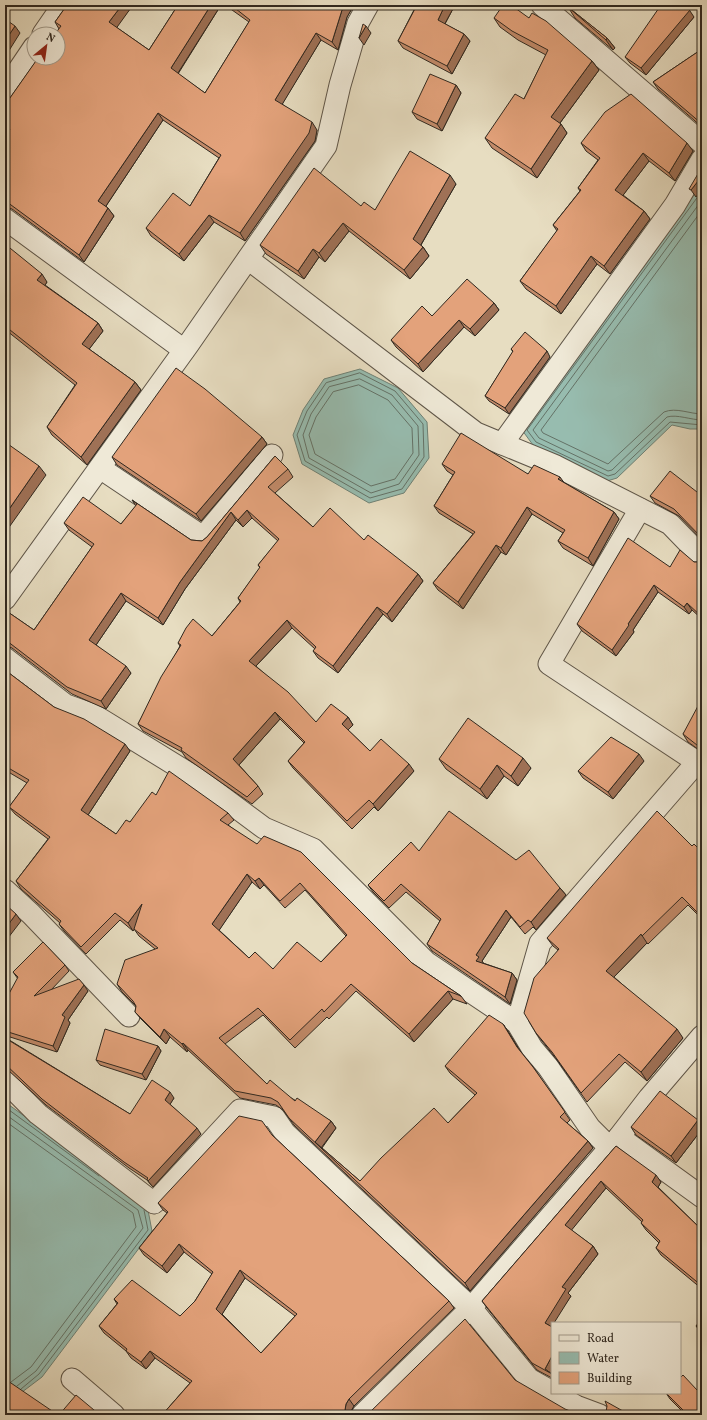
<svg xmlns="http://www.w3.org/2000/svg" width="707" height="1420" viewBox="0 0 707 1420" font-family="Vollkorn,serif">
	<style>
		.water { fill: #97bcaf; stroke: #6e8175 }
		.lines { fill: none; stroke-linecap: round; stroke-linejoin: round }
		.shore { stroke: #647267; stroke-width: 1 }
		.minor-casing { stroke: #5e5548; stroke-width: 23 }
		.minor { stroke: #efe9d7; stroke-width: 21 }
		.wall { fill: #c38b6a; stroke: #30281f; fill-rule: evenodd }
		.shaded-wall { fill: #9f7156; stroke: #30281f }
		.building { fill: #e3a27b; stroke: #30281f; fill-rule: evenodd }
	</style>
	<rect width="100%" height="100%" fill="#e7ddc1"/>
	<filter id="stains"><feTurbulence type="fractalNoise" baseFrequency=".005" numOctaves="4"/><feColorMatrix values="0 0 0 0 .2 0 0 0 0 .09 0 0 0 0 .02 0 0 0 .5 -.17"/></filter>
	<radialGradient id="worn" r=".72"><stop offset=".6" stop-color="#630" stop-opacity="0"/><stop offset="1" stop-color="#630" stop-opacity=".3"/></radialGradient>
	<g class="water">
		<polygon points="702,184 702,429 690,429 672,425 617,478 607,481 533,445 522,430"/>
		<polygon points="360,369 398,388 427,422 429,458 404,493 369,503 302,464 293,435 303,410 324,379"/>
		<polygon points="5,1102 147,1205 152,1231 42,1377 5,1405"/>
	</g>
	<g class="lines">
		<g class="shore">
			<polyline points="702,191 527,430 536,442 608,476 615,474 670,422 702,425"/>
			<path d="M702 200 533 430 539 438 608 471 612 470 667 417C677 414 691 420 702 420"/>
			<path d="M702 210 541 430 543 433 608 464 664 412C676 407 690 414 702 414"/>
			<polygon points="360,373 395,391 423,424 424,457 402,489 370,498 305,461 297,435 307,411 326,383"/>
			<polygon points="360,379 392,395 418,426 419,455 399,484 371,493 309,458 303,435 311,414 329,387"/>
			<polygon points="359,385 388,400 412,428 413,453 395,479 371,486 315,454 309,435 316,417 333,392"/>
			<polyline points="5,1107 99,1176"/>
			<polyline points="5,1114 138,1210 143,1228 36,1371 17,1386"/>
			<polyline points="5,1121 133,1213 136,1227 31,1367 11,1382"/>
			<polyline points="21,1389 39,1374 148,1230 144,1210"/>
		</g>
		<g class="minor-casing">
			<g id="minor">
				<polyline points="542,5 702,143"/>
				<polyline points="43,34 63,5"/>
				<polyline points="5,90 34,47"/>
				<polyline points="5,219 184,350"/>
				<polyline points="248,259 476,433 556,466 670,524 702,557"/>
				<polyline points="502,444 675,205 702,159"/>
				<polyline points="100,468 203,537 272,455"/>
				<polyline points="5,599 188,345 326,146 340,85 358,23 368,5"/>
				<polyline points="5,658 66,705 94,715 198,779 264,828 313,849 426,962 517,1023 532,1048 548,1067 590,1128 610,1148"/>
				<polyline points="5,890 31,914 129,1016"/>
				<polyline points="517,1023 540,943 697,762 549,664 640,509"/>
				<polyline points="5,1081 38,1114 154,1203 240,1110 274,1117 285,1133 471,1308 529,1379 552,1392"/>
				<polyline points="619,1137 702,1197"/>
				<polyline points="72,1379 114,1415"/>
				<polyline points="553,1393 576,1406 600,1415"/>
				<polyline points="362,1415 471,1308 619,1137 649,1098 702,1036"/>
			</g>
		</g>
		<use href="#minor" class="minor"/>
	</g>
	<g class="wall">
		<polygon points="67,5 133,5 116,27 149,50 178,5 221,5 178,74 205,93 249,22 225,5 354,5 347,17 338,50 321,40 282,104 317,130 315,141 245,241 214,222 184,261 151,236 146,228 190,206 219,158 163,120 106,206 114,216 84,262 12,209 5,207 5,136 8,131 5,129 5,105 59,29 55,22"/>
		<polygon points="410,5 455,5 445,24 464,34 470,41 452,74 403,48 398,41 415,8"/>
		<polygon points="689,5 702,5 702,12"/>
		<polygon points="568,7 607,38 615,48 613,50 575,18"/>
		<polygon points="694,17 646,75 630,63 625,57"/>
		<polygon points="494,18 529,18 592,61 599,70 560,123 567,133 537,178 492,148 485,138 524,99 546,55 518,40 500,27"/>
		<polygon points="702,49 702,127 658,89 653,82"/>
		<polygon points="456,85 461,93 442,131 417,119 412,112"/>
		<polygon points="581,143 693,151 675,181 649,161 623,195 644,211 650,219 610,274 597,264 561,314 526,289 520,281 557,231 553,225 580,191 578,188 598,160 586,151"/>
		<polygon points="456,184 421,245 423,247 429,256 410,279 349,231 325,262 319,257 304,279 266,254 260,245 361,206 375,210"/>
		<polygon points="5,244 47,282 45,285 98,323 103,331 89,349 135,382 141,390 87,465 52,435 47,427 75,385 7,331 5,333"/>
		<polygon points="494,303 499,310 475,336 464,327 423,372 396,347 391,340 432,316"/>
		<polygon points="511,349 550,357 509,414 489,401 485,396 513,352"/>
		<polygon points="262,437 267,444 201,521 117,465 112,457"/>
		<polygon points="275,456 288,469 293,477 275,493 313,527 364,540 418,574 423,581 392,622 383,614 338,673 318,658 313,651 315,649 292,628 256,666 316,722 348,717 353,725 348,730 370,751 414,771 378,811 374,807 352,829 293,768 288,761 304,743 280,719 239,765 258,786 263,794 252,804 186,758 182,752 143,731 138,724 180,646 178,643 212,636 240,602 238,598 260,568 258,565 278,541 252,518 243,527 236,520 185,589 163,625 126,601 96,645 131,673 106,709 72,694 12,648 6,646 5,646 5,610 34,630 92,547 69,530 64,523 121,524 136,506 132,500 191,540 202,541 207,537"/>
		<polygon points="442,464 528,474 563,482 614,512 619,519 593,566 563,548 558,541 563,533 532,514 506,555 501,552 463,609 438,590 433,583 473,534 439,513 434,506 453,475 447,471"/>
		<polygon points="702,487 702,540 679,516 655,503 650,496 697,492"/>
		<polygon points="702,561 702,619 692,610 689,614 658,592 633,630 634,632 616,656 582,631 577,624 670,567 694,562 700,562"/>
		<path d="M5 670 54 707 130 751 88 815 116 834 130 822 156 795 228 813 234 820 228 825 412 963 461 996 467 1004 453 999 414 1042 356 991 329 1019 327 1017 295 1048 263 1015 225 1044 267 1084 331 1121 336 1128 322 1148 360 1181 448 1123 475 1095 450 1073 445 1066 503 1024 519 1050 533 1067 570 1120 567 1123 588 1141 593 1148 470 1291 294 1125 283 1110 276 1105 240 1098 188 1050 187 1052 170 1037 166 1044 141 1019 135 1012 136 1006 122 992 117 984 155 949 139 936 134 929 133 931 120 920 86 954 64 931 59 924 60 923 21 889 16 881 48 839 15 814 9 807 27 783 5 770ZM252 882 260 889 264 885 285 908 305 890 346 936 321 962 273 969 249 958 219 930Z"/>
		<polygon points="702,708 702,752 688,742 683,734"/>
		<polygon points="439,759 531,768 518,786 504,776 487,799 446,769"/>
		<polygon points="644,761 613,799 583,778 578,771"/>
		<polygon points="692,846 702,852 702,919 688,905 648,944 647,943 614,977 683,1038 647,1081 625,1062 587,1102 557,1060 542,1041 536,1033 558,950 553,946 547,938"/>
		<polygon points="419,851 516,860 560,888 566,895 536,930 533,927 525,934 511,917 482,961 483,963 512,973 517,980 510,1004 432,951 427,944 440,921 406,892 389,908 373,892 368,885"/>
		<polygon points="65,965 69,971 51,990 88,991 68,1020 70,1023 57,1052 7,1036 6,1038 130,1114 174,1098 170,1104 201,1134 153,1187 151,1185 147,1180 129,1168 46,1105 8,1070 5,1070 5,1001 18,979 13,972"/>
		<polygon points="158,1046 161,1051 146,1080 100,1065 96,1060"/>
		<polygon points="698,1120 702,1125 702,1129 676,1163 636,1135 631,1127"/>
		<path d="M272 1135 449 1301 454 1308 354 1406 351 1411 350 1415H162L190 1383 155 1358 146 1369 131 1358 126 1351 104 1333 99 1326 117 1304 114 1299 180 1316 195 1301 212 1274 184 1252 167 1273 144 1255 139 1248 167 1213 163 1210 158 1203ZM245 1278 295 1316 261 1353 222 1314Z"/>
		<polygon points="616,1146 661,1182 658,1187 702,1230 702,1289 661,1255 656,1248 659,1243 646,1230 641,1223 642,1222 606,1188 571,1230 593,1246 598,1254 568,1293 571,1296 552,1323 552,1378 537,1370 487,1308 482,1301"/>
		<polygon points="702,1319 702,1334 696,1326"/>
		<polygon points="697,1390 702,1415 686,1415 670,1399 666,1393"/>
	</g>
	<g class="shaded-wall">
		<polygon points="122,5 133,5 115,30 109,22"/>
		<polygon points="211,5 221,5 176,76 171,68"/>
		<polygon points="345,5 354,5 347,17 338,50 332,42 342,10"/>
		<polygon points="445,5 455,5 443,27 438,20"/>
		<polygon points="686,5 694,17 646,75 641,68"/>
		<polygon points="15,26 20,33 5,57 5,41"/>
		<polygon points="366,26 371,33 364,45 359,38"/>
		<polygon points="316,33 321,40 280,108 275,100"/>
		<polygon points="464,34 470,41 452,74 447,66"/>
		<polygon points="607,38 615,48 613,50 606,40"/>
		<polygon points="592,61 599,70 557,127 551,117"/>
		<polygon points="456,85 461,93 442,131 437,124"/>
		<polygon points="158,113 163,120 104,209 98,201"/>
		<polygon points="312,122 317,130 315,141 245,241 240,233"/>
		<polygon points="561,124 567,133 537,178 531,169"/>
		<polygon points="687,143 693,151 675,181 669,173"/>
		<polygon points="643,153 649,161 621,198 615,190"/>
		<polygon points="450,175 456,184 419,248 413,239"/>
		<polygon points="702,176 702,189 696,197 691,190"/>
		<polygon points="108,208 114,216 84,262 79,255"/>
		<polygon points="644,211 650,219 610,274 604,266"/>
		<polygon points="209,215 214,222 184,261 179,254"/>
		<polygon points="343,223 349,231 325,262 319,253"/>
		<polygon points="423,247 429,256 410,279 404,270"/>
		<polygon points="313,249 319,257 304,279 298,271"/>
		<polygon points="591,256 597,264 561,314 556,306"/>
		<polygon points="42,274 47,282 43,288 37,280"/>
		<polygon points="494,303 499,310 475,336 470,329"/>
		<polygon points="459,320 464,327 423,372 418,364"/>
		<polygon points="98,323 103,331 87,352 82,344"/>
		<polygon points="547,351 550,357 509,414 505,408"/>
		<polygon points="135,382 141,390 87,465 81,457"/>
		<polygon points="262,437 267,444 201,521 196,514"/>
		<polygon points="39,466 46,475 5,533 5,515"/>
		<polygon points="560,477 565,484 558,479"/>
		<polygon points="527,507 532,514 506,555 501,548"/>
		<polygon points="247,510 252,518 243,527 238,520"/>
		<polygon points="231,512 236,520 185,589 163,625 158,618 180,582"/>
		<polygon points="614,512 619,519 593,566 588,558"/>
		<polygon points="496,545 501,552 463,609 458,602"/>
		<polygon points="418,574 423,581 392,622 387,614"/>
		<polygon points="654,585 658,592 633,630 634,632 616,656 612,650 628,624"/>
		<polygon points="121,593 126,601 94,648 89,640"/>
		<polygon points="687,603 692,610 689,614 684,607"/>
		<polygon points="377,607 383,614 338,673 333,666"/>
		<polygon points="287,620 292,628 254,668 249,661"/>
		<polygon points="126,666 131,673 106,709 101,701"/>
		<polygon points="275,712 280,719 238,766 233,759"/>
		<polygon points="348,717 353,725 347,731 342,724"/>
		<polygon points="125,744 130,751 86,818 81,810"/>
		<polygon points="639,754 644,761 613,799 608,792"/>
		<polygon points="523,758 531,768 518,786 511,776"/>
		<polygon points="409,764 414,771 378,811 373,804"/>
		<polygon points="497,765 504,776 487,799 480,789"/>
		<polygon points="247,874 252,882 218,932 212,924"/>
		<polygon points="259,878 264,885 260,889 255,881"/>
		<polygon points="560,888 566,895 536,930 531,922"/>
		<polygon points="142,904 147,911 133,931 128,923"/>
		<polygon points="506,910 511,917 482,961 484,964 476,961 476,955"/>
		<polygon points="16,914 21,921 8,938 5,933 5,929"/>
		<polygon points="641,934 647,943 612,979 606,971"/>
		<polygon points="512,973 517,980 510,1004 505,997"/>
		<polygon points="84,985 88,991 68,1020 70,1023 57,1052 53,1046 62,1015"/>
		<polygon points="448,991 453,999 414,1042 409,1034"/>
		<polygon points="503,1024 508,1031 522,1054 517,1047"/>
		<polygon points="164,1029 170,1037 166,1044 160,1037"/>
		<polygon points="677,1029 683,1038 647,1081 641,1072"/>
		<polygon points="5,1033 7,1036 5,1041"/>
		<polygon points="183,1043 188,1050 187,1052 182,1044"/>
		<polygon points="158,1046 161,1051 146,1080 142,1074"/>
		<polygon points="170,1092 174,1098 169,1106 165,1100"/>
		<polygon points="698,1120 702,1125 702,1129 676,1163 671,1156"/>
		<polygon points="331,1121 336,1128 321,1148 315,1142"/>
		<polygon points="197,1128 201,1134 153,1187 148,1181"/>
		<polygon points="588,1141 593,1148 470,1291 465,1283"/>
		<polygon points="656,1175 661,1182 657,1189 652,1182"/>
		<polygon points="601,1181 606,1188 570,1232 565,1225"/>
		<polygon points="179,1244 184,1252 167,1273 162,1266"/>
		<polygon points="593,1246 598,1254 568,1293 571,1296 554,1323 552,1323 552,1327 545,1323 562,1287"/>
		<polygon points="240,1270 245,1278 221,1316 216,1309"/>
		<polygon points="150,1351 155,1358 146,1369 141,1362"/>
		<polygon points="552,1356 552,1374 545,1369"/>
		<polygon points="349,1399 354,1406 351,1411 350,1415 348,1415 345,1410 346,1404"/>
	</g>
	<g class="building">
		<polygon points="67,5 122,5 109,22 149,50 178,5 211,5 171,68 205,93 250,20 231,5 345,5 342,10 332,42 316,33 275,100 312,122 309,133 240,233 209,215 179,254 146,228 173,193 190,206 221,155 158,113 98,201 108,208 79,255 7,202 5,201 5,136 10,129 5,125 5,105 38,58 58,58 58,34 55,34 61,26 55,22"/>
		<polygon points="417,5 445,5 438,20 464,34 447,66 398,41"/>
		<polygon points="503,5 511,5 529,18 532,13 546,21 592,61 551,117 561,124 531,169 485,138 515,94 524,99 548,50 512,31 494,18"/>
		<polygon points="661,5 686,5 690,10 641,68 625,57"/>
		<polygon points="697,5 702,5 702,8"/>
		<polygon points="568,7 607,38 606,40"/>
		<polygon points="5,19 15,26 5,41"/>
		<polygon points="363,24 366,26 359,38"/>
		<polygon points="702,49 702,124 653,82"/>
		<polygon points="430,74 456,85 437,124 412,112"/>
		<polygon points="631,94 687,143 669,173 643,153 615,190 644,211 604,266 591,256 556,306 520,281 558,229 553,225 581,190 578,188 600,158 581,143 605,112"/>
		<polygon points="410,151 450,175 413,239 423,247 404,270 343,223 319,253 313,249 298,271 260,245 314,168 361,206 364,202 375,210"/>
		<polygon points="702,167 702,168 700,171 702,172 702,176 691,190 689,189"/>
		<polygon points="5,244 42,274 37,280 98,323 82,344 135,382 81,457 47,427 77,383 5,326"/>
		<polygon points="467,279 494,303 470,329 459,320 418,364 391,340 422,306 432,316"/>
		<polygon points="525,332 547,351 505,408 485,396 513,351 511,349"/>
		<polygon points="176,368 205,389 262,437 196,514 112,457"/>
		<polygon points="461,433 528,474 534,465 560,477 558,479 614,512 588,558 558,541 565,530 527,507 501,548 496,545 458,602 433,583 475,532 434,506 455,472 442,464"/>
		<polygon points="5,442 39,466 5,515"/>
		<polygon points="275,456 288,469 268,487 313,527 330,508 364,540 368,535 418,574 387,614 377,607 333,666 313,651 316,647 287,620 249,661 288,692 316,722 331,704 348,717 342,724 370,751 381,739 409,764 373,804 369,800 347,821 288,761 305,742 275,712 233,759 258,786 247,797 181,750 182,748 138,724 161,677 181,645 178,643 186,628 193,619 212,636 241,601 238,598 260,567 258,565 279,539 247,510 238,520 231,512 180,582 158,618 121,593 89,640 126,666 101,701 67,687 7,641 5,640 5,610 34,630 94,544 64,523 83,497 121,524 137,504 132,500 191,540 202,541 207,537"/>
		<polygon points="670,471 697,492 702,487 702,538 674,509 650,496"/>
		<polygon points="628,538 670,567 680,550 694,562 700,562 702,561 702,617 687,603 684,607 654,585 628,624 629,625 612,650 577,624"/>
		<path d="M5 670 54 707 84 719 125 744 81 810 116 834 126 820 130 822 152 792 156 795 169 771 228 813 220 820 257 844 264 836 301 852 412 963 461 996 448 991 409 1034 351 984 324 1012 322 1009 290 1040 258 1008 219 1038 267 1084 270 1080 295 1101 297 1098 331 1121 315 1142 360 1181 381 1158 434 1108 448 1123 477 1093 445 1066 489 1015 503 1024 517 1047 533 1067 565 1112 560 1117 588 1141 465 1283 289 1118 278 1102 271 1098 235 1091 183 1043 182 1044 164 1029 160 1037 135 1012 136 1006 133 1001 117 984 125 960 158 948 134 929 142 904 128 923 115 913 81 947 59 924 61 921 16 881 50 837 9 807 29 780 5 766ZM247 874 255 881 259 878 280 901 300 883 347 935 321 962 297 942 273 969 255 952 249 958 212 924Z"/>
		<polygon points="698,706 702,708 702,749 683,734"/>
		<polygon points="468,718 523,758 511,776 497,765 480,789 439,759"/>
		<polygon points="611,737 639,754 608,792 578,771"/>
		<polygon points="449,811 516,860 529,850 560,888 531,922 528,920 520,927 506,910 476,955 479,957 476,961 512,973 505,997 427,944 441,919 401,884 384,901 368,885 411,842 419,851"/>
		<polygon points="657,811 692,846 694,844 702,852 702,917 682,897 642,936 641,934 606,971 677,1029 641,1072 619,1054 581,1093 552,1052 536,1033 524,1013 534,978 559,949 547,938"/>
		<polygon points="5,904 16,914 5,929"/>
		<polygon points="43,942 65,965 34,996 79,979 84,985 62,1015 65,1017 53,1046 5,1031 5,1001 18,977 13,972"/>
		<polygon points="105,1029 158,1046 142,1074 96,1060"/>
		<polygon points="5,1038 130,1114 152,1080 170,1092 165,1100 197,1128 148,1181 147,1179 148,1178 124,1162 42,1099 5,1064"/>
		<polygon points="660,1091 698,1120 671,1156 631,1127"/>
		<polygon points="702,1098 702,1103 700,1102"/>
		<path d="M239 1116 262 1121 272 1135 449 1301 349 1399 346 1404 345 1410 348 1415H162L192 1381 150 1351 141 1362 126 1351 127 1349 99 1326 118 1303 114 1299 132 1280 180 1316 195 1301 213 1272 179 1244 162 1266 139 1248 168 1212 158 1203ZM240 1270 297 1314 261 1353 216 1309Z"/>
		<polygon points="616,1146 656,1175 652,1182 702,1230 702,1286 656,1248 660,1241 641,1223 643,1220 601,1181 565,1225 593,1246 562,1287 566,1289 545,1323 552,1327 552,1356 545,1369 552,1374 532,1363 482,1301"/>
		<polygon points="465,1319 515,1380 565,1409 580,1415 367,1415"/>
		<polygon points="702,1319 702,1332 696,1326"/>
		<polygon points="683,1375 697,1390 702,1386 702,1415 688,1415 666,1393 680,1393 680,1378"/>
		<polygon points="8,1381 58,1415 7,1415 5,1413 5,1385"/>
		<polygon points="76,1395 100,1415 59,1415"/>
		<polygon points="605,1401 630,1415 604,1415 606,1412 607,1406"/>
	</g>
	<rect width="707" height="1420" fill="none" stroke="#e7ddc1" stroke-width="20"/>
	<rect x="6" y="6" width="695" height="1408" fill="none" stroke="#30281f" stroke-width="2"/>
	<rect x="10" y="10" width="687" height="1400" fill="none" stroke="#30281f"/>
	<rect x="551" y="1322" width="130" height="72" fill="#efe9d7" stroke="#a39c8d"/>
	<rect x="559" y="1335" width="20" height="6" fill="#efe9d7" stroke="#a39c8d"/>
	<text x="587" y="1342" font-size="12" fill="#30281f">Road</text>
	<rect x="559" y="1352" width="20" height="12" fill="#97bcaf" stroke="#a39c8d"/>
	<text x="587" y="1362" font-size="12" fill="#30281f">Water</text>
	<rect x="559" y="1372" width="20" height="12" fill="#e3a27b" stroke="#a39c8d"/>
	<text x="587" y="1382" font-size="12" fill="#30281f">Building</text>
	<g transform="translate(46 46) rotate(29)"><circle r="19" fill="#efe9d7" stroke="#a39c8d"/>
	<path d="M0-3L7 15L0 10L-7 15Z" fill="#8f2418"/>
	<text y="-6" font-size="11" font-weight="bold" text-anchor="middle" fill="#30281f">N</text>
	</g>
	<rect width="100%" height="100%" filter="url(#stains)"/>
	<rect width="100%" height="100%" fill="url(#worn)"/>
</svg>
